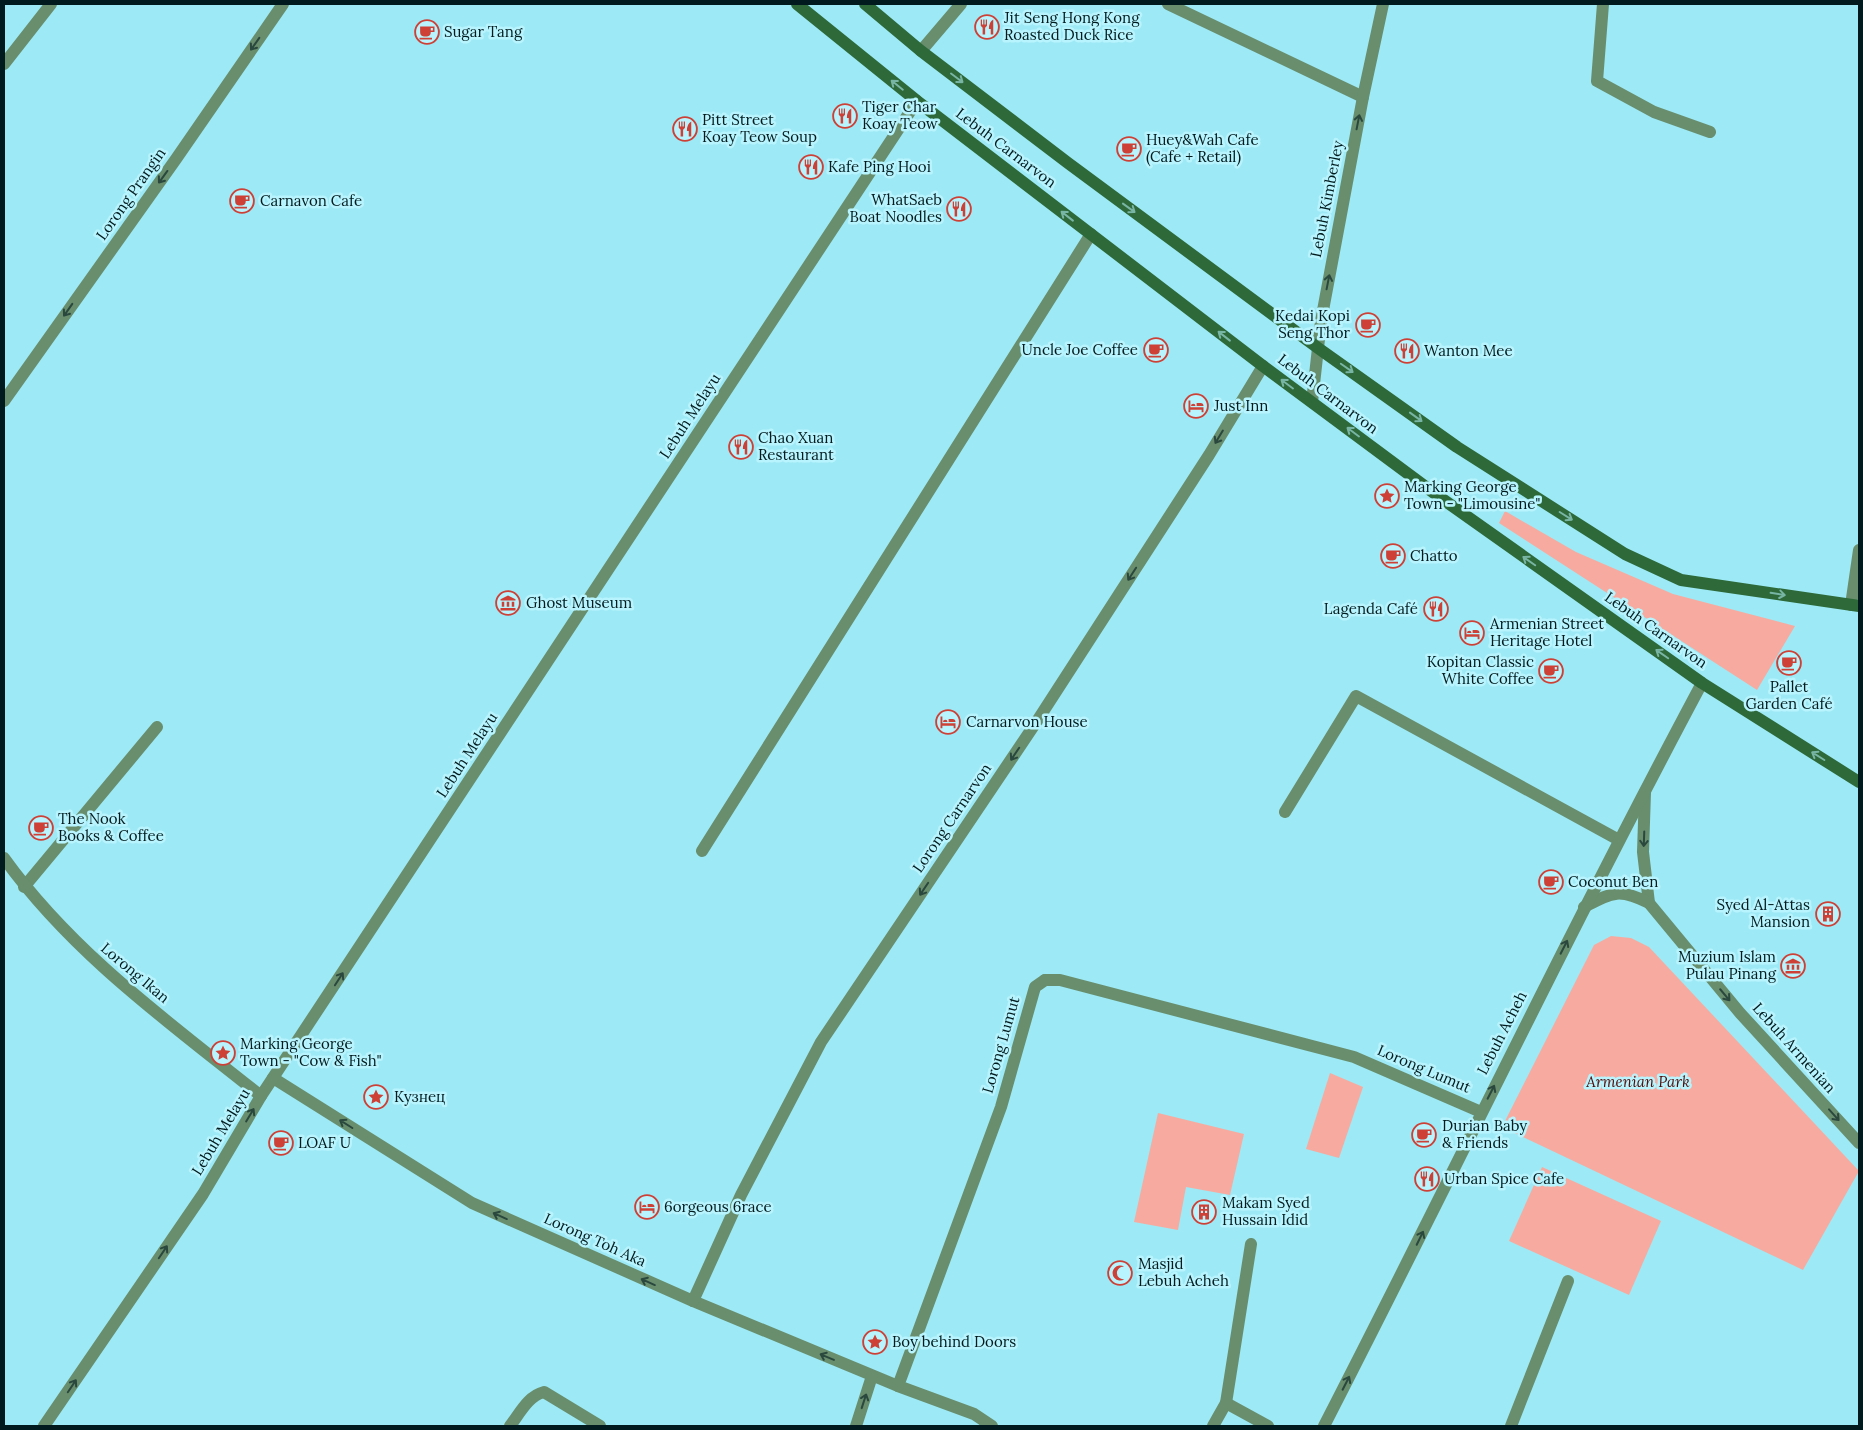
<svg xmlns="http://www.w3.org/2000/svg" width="1863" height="1430" viewBox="0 0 1863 1430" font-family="Lora,serif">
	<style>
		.green { fill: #f7aba0 }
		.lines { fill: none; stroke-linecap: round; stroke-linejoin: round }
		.lane { stroke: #688e6d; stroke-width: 12 }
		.street { stroke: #688e6d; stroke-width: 12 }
		.secondary { stroke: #2d6939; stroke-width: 12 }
		.oneway { stroke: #2a483e }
		.oneway2 { stroke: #79b5a5 }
		.labels { text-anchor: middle; stroke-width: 5; stroke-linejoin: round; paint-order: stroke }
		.poi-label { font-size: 15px; fill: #001a1e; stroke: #b8f4fd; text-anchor: start }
		.street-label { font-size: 15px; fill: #001a1e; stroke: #b8f4fd }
		.park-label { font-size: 15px; font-style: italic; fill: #530a08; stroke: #b8f4fd }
	</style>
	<rect width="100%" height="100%" fill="#9de9f5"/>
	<g class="green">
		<polygon points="1505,511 1576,552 1673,594 1795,626 1757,690 1499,523"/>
		<polygon points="1611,936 1631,938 1649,947 1859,1171 1803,1270 1502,1127 1594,945"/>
		<polygon points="1330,1073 1363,1087 1339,1158 1306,1149"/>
		<polygon points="1158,1113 1244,1134 1230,1195 1186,1187 1178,1230 1134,1222"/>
		<polygon points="1542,1167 1661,1221 1629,1295 1509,1241"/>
	</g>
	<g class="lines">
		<g class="lane">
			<polyline points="1168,4 1363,97"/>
			<polyline points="1603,4 1597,81 1654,112 1710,132"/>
			<polyline points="921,51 961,4"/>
			<polyline points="4,64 51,4"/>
			<polyline points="1851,605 1859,550"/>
			<polyline points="1285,812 1356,696 1619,840"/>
			<polyline points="702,851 1091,234"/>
			<polyline points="24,887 157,727"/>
			<polyline points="1226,1403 1268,1426"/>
			<polyline points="992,1426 974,1414 898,1386 1001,1107 1035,987 1045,980"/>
			<polyline points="1213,1426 1226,1403 1251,1244"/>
			<polyline points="1511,1426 1568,1281"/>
		</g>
		<g class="street">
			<polyline points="4,401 176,159 283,4"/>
			<polyline points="1312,402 1321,321 1363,97 1383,4"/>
			<polyline points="1645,792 1643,852 1649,903"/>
			<path d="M4 858C73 954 170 1023 261 1096"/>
			<path d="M1584 907C1613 892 1619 888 1649 903L1740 1013 1859 1143"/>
			<polyline points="1045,980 1060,980 1354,1057 1481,1112"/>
			<polyline points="273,1078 472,1203 693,1301 898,1386"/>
			<polyline points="693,1301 741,1195 821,1042 1039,718 1209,455 1263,366"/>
			<polyline points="44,1426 203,1194 261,1096 917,101"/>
			<path d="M510 1426C520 1413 528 1396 544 1392L600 1426"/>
			<polyline points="856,1426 872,1376"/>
			<path d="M1324 1426C1451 1179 1571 928 1702 683"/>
		</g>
		<g class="secondary">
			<polyline points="797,4 917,101 1263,366 1434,493 1702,683 1859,782"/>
			<polyline points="865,4 921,51 1068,163 1318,348 1457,447 1625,554 1681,580 1859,606"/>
		</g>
	</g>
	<defs><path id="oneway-shaft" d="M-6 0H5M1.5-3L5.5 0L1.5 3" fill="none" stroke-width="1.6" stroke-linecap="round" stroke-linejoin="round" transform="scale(1.25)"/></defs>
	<g class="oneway">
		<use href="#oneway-shaft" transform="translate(255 44) rotate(125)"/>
		<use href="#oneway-shaft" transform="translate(1358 122) rotate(-79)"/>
		<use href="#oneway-shaft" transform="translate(163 177) rotate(126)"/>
		<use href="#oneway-shaft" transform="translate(1328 282) rotate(-79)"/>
		<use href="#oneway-shaft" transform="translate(68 310) rotate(125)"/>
		<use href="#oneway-shaft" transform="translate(1219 437) rotate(121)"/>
		<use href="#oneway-shaft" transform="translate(1132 574) rotate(123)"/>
		<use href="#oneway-shaft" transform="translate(1015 754) rotate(124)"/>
		<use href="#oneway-shaft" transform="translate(1644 839) rotate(92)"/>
		<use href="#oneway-shaft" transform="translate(924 889) rotate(124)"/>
		<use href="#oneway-shaft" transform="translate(1564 947) rotate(-63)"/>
		<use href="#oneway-shaft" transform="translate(339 979) rotate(-57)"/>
		<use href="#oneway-shaft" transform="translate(1725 995) rotate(50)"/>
		<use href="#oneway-shaft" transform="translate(1491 1092) rotate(-63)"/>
		<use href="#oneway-shaft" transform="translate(250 1115) rotate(-59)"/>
		<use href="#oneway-shaft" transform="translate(1834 1115) rotate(48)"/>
		<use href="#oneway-shaft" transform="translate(346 1124) rotate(-148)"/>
		<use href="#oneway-shaft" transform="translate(500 1216) rotate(-156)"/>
		<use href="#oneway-shaft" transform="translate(1420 1238) rotate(-64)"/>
		<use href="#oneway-shaft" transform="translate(163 1252) rotate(-56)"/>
		<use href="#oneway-shaft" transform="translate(648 1282) rotate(-156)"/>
		<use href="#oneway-shaft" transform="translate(827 1357) rotate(-157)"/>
		<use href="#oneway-shaft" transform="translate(1346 1383) rotate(-63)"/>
		<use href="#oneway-shaft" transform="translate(72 1386) rotate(-56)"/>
		<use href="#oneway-shaft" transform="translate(864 1401) rotate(-72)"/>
	</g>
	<g class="oneway2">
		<use href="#oneway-shaft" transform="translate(957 78) rotate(37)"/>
		<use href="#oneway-shaft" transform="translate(897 85) rotate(-141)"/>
		<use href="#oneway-shaft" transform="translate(1129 208) rotate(36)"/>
		<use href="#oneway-shaft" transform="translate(1067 216) rotate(-142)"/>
		<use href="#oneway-shaft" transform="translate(1224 336) rotate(-142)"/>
		<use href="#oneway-shaft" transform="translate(1347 368) rotate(35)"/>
		<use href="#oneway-shaft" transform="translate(1287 384) rotate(-143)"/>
		<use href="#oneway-shaft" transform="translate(1416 417) rotate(36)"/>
		<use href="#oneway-shaft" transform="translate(1353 432) rotate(-143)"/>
		<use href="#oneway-shaft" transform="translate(1566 516) rotate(32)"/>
		<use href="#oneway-shaft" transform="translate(1529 561) rotate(-145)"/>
		<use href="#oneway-shaft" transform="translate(1778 594) rotate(9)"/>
		<use href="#oneway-shaft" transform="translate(1662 654) rotate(-145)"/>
		<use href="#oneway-shaft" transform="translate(1818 756) rotate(-148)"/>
	</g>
	<defs>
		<g id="restaurant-ring" transform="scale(1.25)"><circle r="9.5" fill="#b8f4fd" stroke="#ce4036" stroke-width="1.5"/><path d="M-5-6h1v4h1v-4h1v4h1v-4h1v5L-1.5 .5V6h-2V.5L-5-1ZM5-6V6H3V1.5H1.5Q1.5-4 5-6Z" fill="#ce4036"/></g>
		<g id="cafe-ring" transform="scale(1.25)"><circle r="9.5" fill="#b8f4fd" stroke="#ce4036" stroke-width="1.5"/><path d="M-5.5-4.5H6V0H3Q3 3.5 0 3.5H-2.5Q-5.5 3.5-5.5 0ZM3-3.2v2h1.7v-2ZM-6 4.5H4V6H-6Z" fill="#ce4036"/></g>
		<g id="hotel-ring" transform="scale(1.25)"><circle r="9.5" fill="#b8f4fd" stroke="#ce4036" stroke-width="1.5"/><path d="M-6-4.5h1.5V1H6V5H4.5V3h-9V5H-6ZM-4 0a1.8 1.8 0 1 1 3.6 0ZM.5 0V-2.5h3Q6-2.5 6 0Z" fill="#ce4036"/></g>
		<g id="sight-ring" transform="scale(1.25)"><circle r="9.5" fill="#b8f4fd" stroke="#ce4036" stroke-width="1.5"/><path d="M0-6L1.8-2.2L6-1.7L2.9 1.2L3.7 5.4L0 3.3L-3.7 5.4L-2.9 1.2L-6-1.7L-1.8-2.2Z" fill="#ce4036"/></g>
		<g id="museum-ring" transform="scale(1.25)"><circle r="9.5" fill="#b8f4fd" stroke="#ce4036" stroke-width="1.5"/><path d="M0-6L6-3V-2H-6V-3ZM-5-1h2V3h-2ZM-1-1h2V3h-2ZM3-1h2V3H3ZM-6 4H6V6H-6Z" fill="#ce4036"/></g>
		<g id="building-ring" transform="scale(1.25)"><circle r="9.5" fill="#b8f4fd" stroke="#ce4036" stroke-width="1.5"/><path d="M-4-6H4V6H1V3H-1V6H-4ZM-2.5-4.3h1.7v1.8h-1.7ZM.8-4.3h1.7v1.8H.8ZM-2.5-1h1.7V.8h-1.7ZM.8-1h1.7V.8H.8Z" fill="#ce4036"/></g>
		<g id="mosque-ring" transform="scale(1.25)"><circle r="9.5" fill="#b8f4fd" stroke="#ce4036" stroke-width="1.5"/><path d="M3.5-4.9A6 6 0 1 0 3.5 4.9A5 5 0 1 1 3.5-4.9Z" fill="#ce4036"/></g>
	</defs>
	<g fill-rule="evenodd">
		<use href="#restaurant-ring" x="987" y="27"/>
		<use href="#cafe-ring" x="427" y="32"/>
		<use href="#restaurant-ring" x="845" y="116"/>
		<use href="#restaurant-ring" x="685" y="129"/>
		<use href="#cafe-ring" x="1129" y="149"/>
		<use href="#restaurant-ring" x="811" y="167"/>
		<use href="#cafe-ring" x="242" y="201"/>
		<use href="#restaurant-ring" x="959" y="209"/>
		<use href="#cafe-ring" x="1368" y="325"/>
		<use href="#cafe-ring" x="1156" y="350"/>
		<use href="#restaurant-ring" x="1407" y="351"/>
		<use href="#hotel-ring" x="1196" y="406"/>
		<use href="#restaurant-ring" x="741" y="447"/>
		<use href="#sight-ring" x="1387" y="496"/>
		<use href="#cafe-ring" x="1393" y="556"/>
		<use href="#museum-ring" x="508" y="603"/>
		<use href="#restaurant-ring" x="1436" y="609"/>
		<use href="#hotel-ring" x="1472" y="633"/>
		<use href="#cafe-ring" x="1789" y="663"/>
		<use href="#cafe-ring" x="1551" y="671"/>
		<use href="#hotel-ring" x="948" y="722"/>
		<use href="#cafe-ring" x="41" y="828"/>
		<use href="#cafe-ring" x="1551" y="882"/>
		<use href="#building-ring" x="1828" y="914"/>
		<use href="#museum-ring" x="1793" y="966"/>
		<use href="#sight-ring" x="223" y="1053"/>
		<use href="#sight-ring" x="376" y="1097"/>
		<use href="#cafe-ring" x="1424" y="1135"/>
		<use href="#cafe-ring" x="281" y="1143"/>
		<use href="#restaurant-ring" x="1427" y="1179"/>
		<use href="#hotel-ring" x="647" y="1207"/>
		<use href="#building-ring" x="1204" y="1212"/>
		<use href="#mosque-ring" x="1120" y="1273"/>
		<use href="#sight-ring" x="875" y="1342"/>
	</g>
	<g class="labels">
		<g class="poi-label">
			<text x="1004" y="23">Jit Seng Hong Kong<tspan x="1004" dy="17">Roasted Duck Rice</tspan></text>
			<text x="444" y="37">Sugar Tang</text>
			<text x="862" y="112">Tiger Char<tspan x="862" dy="17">Koay Teow</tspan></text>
			<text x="702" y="125">Pitt Street<tspan x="702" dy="17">Koay Teow Soup</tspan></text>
			<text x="1146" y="145">Huey&amp;Wah Cafe<tspan x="1146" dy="17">(Cafe + Retail)</tspan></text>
			<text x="828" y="172">Kafe Ping Hooi</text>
			<text x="942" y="205" text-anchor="end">WhatSaeb<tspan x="942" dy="17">Boat Noodles</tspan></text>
			<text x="260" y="206">Carnavon Cafe</text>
			<text x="1350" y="321" text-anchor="end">Kedai Kopi<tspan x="1350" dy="17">Seng Thor</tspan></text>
			<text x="1138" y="355" text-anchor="end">Uncle Joe Coffee</text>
			<text x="1424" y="356">Wanton Mee</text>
			<text x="1214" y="411">Just Inn</text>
			<text x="758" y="443">Chao Xuan<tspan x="758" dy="17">Restaurant</tspan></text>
			<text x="1404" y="492">Marking George<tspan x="1404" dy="17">Town - "Limousine"</tspan></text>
			<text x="1410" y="561">Chatto</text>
			<text x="526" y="608">Ghost Museum</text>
			<text x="1418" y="614" text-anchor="end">Lagenda Café</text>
			<text x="1490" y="629">Armenian Street<tspan x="1490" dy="17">Heritage Hotel</tspan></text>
			<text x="1534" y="667" text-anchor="end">Kopitan Classic<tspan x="1534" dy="17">White Coffee</tspan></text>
			<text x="1789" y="692" text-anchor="middle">Pallet<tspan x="1789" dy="17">Garden Café</tspan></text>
			<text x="966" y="727">Carnarvon House</text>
			<text x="58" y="824">The Nook<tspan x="58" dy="17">Books &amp; Coffee</tspan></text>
			<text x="1568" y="887">Coconut Ben</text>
			<text x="1810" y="910" text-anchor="end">Syed Al-Attas<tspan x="1810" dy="17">Mansion</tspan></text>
			<text x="1776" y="962" text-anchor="end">Muzium Islam<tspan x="1776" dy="17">Pulau Pinang</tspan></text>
			<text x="240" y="1049">Marking George<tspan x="240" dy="17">Town - "Cow &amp; Fish"</tspan></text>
			<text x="394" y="1102">Кузнец</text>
			<text x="1442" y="1131">Durian Baby<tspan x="1442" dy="17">&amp; Friends</tspan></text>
			<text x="298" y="1148">LOAF U</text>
			<text x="1444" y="1184">Urban Spice Cafe</text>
			<text x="1222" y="1208">Makam Syed<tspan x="1222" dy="17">Hussain Idid</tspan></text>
			<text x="664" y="1212">6orgeous 6race</text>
			<text x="1138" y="1269">Masjid<tspan x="1138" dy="17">Lebuh Acheh</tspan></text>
			<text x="892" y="1347">Boy behind Doors</text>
		</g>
		<g class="street-label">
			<text transform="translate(1006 148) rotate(37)" y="5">Lebuh Carnarvon</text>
			<text transform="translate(131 194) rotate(-55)" y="5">Lorong Prangin</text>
			<text transform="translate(1327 199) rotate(-79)" y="5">Lebuh Kimberley</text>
			<text transform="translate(1328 394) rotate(37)" y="5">Lebuh Carnarvon</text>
			<text transform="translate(690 416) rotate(-57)" y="5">Lebuh Melayu</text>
			<text transform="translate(1656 630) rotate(35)" y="5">Lebuh Carnarvon</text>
			<text transform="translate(467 755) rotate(-57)" y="5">Lebuh Melayu</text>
			<text transform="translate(952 818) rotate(-56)" y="5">Lorong Carnarvon</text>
			<text transform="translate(135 973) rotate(40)" y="5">Lorong Ikan</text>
			<text transform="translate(1502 1033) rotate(-63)" y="5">Lebuh Acheh</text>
			<text transform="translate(1001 1045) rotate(-74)" y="5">Lorong Lumut</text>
			<text transform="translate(1794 1048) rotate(48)" y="5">Lebuh Armenian</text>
			<text transform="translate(1424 1069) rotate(23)" y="5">Lorong Lumut</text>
			<text transform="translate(221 1132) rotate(-59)" y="5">Lebuh Melayu</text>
			<text transform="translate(595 1240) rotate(24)" y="5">Lorong Toh Aka</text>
		</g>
		<g class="park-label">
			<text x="1638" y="1087">Armenian Park</text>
		</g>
	</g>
	<rect width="1863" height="1430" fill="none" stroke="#001a1e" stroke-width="10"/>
</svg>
